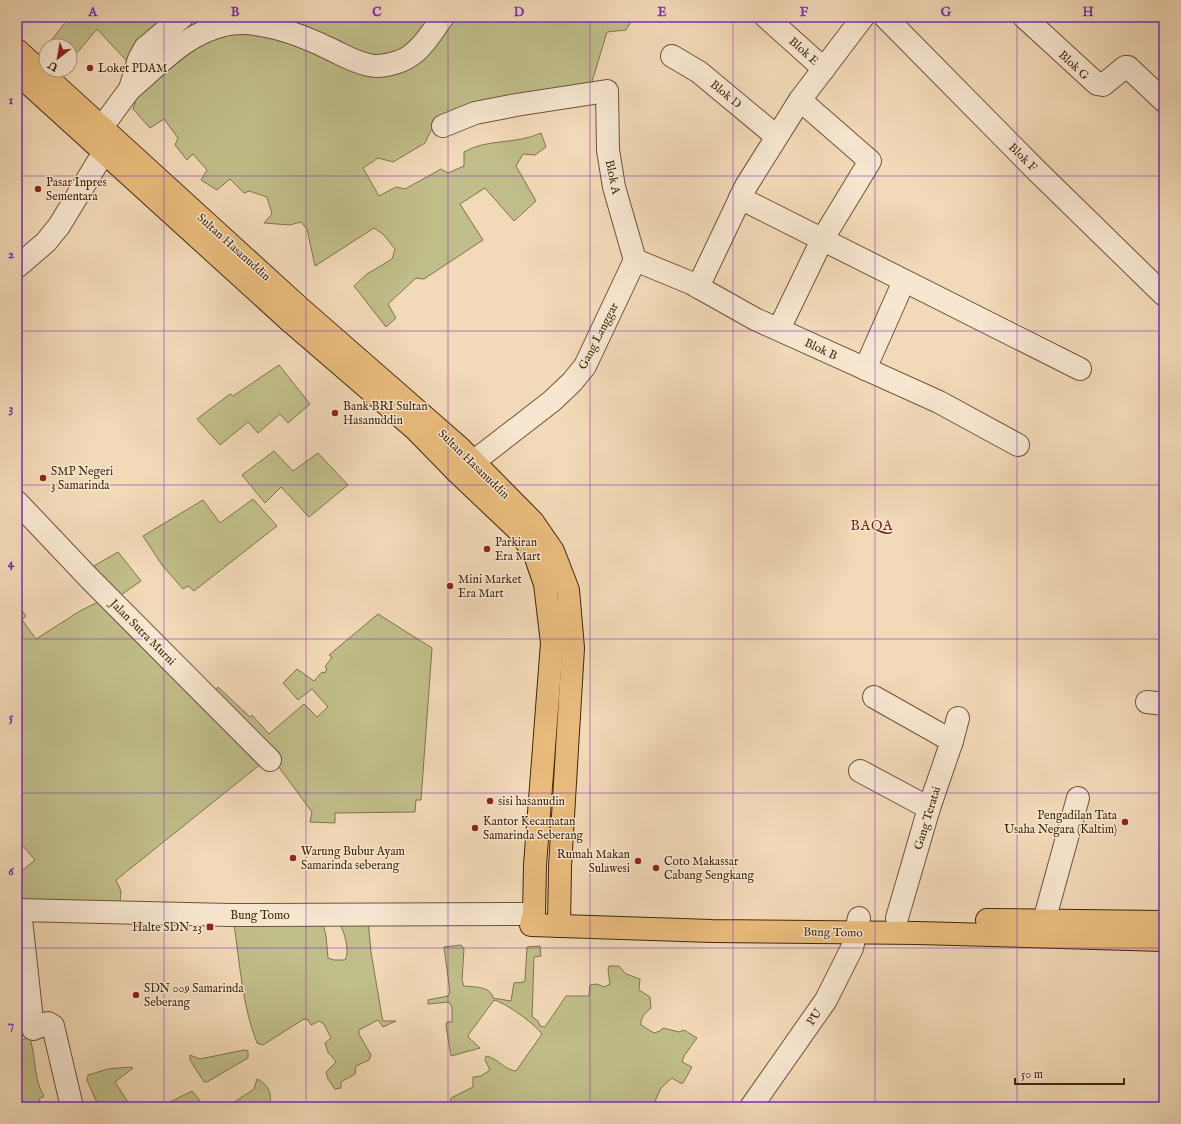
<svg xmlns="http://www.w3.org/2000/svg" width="1181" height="1124" viewBox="0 0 1181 1124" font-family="'IM FELL English',serif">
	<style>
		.green { fill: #c0be8a; stroke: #80734c }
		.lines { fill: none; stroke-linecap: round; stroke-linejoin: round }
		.minor-casing { stroke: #6c5438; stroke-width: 24 }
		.major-casing { stroke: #40280e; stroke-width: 24 }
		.minor { stroke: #f7e6d0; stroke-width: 22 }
		.major { stroke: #e9bc7c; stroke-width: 22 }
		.grid { fill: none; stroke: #7b2cbf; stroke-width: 1; stroke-opacity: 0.55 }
		.poi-dot { fill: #8f2418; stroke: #f7e6d0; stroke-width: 1.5 }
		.labels { text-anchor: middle; stroke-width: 3; stroke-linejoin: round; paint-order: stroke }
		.street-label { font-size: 12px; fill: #40280e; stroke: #f7e6d0 }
		.poi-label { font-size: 12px; fill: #40280e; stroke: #f7e6d0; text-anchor: start }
		.quarter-label { font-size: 14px; letter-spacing: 1px; fill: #7a1f14; stroke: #f7e6d0 }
		.neatline { fill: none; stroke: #7b2cbf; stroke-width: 1.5 }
		.grid-label { font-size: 13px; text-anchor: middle; font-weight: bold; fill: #7b2cbf }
	</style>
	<rect width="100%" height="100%" fill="#f2d9b7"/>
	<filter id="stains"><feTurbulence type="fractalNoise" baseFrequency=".005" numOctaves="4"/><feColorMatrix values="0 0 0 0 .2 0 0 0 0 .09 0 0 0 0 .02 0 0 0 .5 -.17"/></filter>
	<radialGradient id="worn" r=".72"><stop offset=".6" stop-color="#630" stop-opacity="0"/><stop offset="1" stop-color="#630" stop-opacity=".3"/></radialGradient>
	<g class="green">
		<path d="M69 17H660L658 20H632L626 30 607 32 591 85 473 105 432 128 425 143 393 162 378 158 363 168 379 196 396 187 405 189 441 169 448 173 464 166V152C488 138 515 145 541 133L546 147 535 155 523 154 516 166 536 201 514 221 485 188 460 204 483 240 424 279 416 278 388 304 396 318 386 327 354 286 367 274 392 259 395 249 383 234 374 228 315 266 307 229 301 222 290 225 264 223 272 214 267 197 249 191 244 193 230 179 217 190 201 180 207 170 193 154 187 160 175 145 178 138 164 119 150 128 133 109 137 96 150 86 97 29 70 61V46H47Z"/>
		<polygon points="279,365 310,404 288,423 280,414 258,433 248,422 220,445 197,419 230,394 233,396"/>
		<polygon points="274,451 293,471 318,453 348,485 309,517 281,487 265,503 242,475"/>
		<polygon points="253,499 277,526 194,591 188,586 183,589 162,565 143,536 203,500 220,523"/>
		<polygon points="118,552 141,581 118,597 87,570"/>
		<polygon points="104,599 267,759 116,880 121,891 120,903 17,902 17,875 35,860 23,846 17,850 17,604 26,616 22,620 36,639 80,611"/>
		<polygon points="378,614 432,648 421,800 416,800 415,812 335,813 335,823 310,822 312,812 272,758 211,696 218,687 250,717 252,715 269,734 304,704 317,717 328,707 312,689 298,700 283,683 297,669 314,681 322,672 325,673 327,668 325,667 332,657 329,655"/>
		<path d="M368 920 371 952 382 1017 383 1021H396L383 1027 378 1020 359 1030V1034L371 1055 369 1060 356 1066 355 1074 341 1082V1088L335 1089 328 1079 326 1072 336 1062 328 1052 325 1043 331 1038 324 1024 319 1021 311 1025 308 1020 304 1019 263 1045 257 1043C242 1005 240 964 234 924H323L326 936 328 958 334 960H345C350 952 345 933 340 925Z"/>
		<path d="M461 945 464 949 462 980 464 986C473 987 491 986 493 998L511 1001 514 983 524 982 525 980 527 947 540 946 541 956 534 957 532 1017 538 1021 540 1026 545 1027 566 996H589L590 985 597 984 604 987 610 984 608 970 609 966H619L626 974 640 979 639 990 650 997 651 1008C646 1012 640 1018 641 1025L654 1033 660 1031 663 1028 679 1032 684 1030 697 1038 684 1056 682 1062 692 1067 683 1083H680L672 1078 661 1088 655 1101 665 1107H448L450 1106 451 1098 473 1087V1077L481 1076 490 1070 485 1060 486 1056C498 1058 504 1070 516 1071L542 1034C535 1024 506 1003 494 1000L469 1034 468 1037 480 1048 451 1056 446 1026 447 1022H452V1007L449 1002 428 1004V1000L448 996 450 992 444 947Z"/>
		<path d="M28 1035C37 1051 32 1078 44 1096L39 1099 43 1107H17V1042L25 1039Z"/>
		<polygon points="244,1050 248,1051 248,1058 207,1082 204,1082 190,1060 190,1055 200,1059"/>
		<polygon points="130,1067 133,1068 115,1082 131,1107 99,1107 87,1080 88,1075 108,1069"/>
		<path d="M257 1079C266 1083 272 1091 270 1102L264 1107 239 1105 227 1107 254 1089Z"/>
		<polygon points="192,1091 205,1107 164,1107 166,1104"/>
	</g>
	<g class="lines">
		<g class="minor-casing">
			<g id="minor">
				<polyline points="766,17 824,69"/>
				<polyline points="885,17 1037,171 1164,295"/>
				<polyline points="1024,17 1097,84 1103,85 1125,67 1128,67 1164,101"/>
				<polyline points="672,56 699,72 776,136"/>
				<path d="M130 89C160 64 185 34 224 25 255 17 302 35 330 49 343 55 354 62 369 65 380 68 400 63 410 56 424 47 433 30 443 17"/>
				<polyline points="443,126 475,113 516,105 607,91 608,150 614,187 635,260"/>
				<polyline points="102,127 130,89 139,59 145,48 182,17"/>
				<polyline points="740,198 1080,369"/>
				<polyline points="635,260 691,283 755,319 939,402 1018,445"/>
				<polyline points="17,267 46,242 59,226 104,152"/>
				<polyline points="698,287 746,186 800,100 863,17"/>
				<polyline points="779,329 822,240 870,161 800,100"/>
				<polyline points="865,369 904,281"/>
				<polyline points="459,473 552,401 572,382 585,366 635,260"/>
				<polyline points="17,502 90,579 270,760"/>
				<polyline points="874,697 952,741"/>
				<polyline points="1147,702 1164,704"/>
				<polyline points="860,771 929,808"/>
				<polyline points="17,910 230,915 534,914"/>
				<polyline points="20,910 33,1029 48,1023 53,1026 72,1107"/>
				<polyline points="897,918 929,808 952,741 958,718"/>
				<polyline points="1044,921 1078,798"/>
				<polyline points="751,1107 826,1000 852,948 859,918"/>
			</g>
		</g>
		<g class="major-casing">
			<g id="major">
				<polyline points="17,50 300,308 459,447 533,522 553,551 568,590 573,648 560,867 559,926"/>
				<polyline points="17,73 292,323 416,430 458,473 518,530 535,555 545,584 552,643 535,865 534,914 531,925 712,931 918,933 1164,940"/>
				<polyline points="987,920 1164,922"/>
			</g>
		</g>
		<use href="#minor" class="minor"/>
		<use href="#major" class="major"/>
	</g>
	<path class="grid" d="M164 17V1107M306 17V1107M448 17V1107M590 17V1107M733 17V1107M875 17V1107M1017 17V1107M17 176H1164M17 331H1164M17 485H1164M17 639H1164M17 793H1164M17 948H1164"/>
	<g class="poi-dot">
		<circle cx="90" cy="68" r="4"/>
		<circle cx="38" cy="189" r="4"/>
		<circle cx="335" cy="413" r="4"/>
		<circle cx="43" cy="478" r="4"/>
		<circle cx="487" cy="549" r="4"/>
		<circle cx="450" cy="586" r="4"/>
		<circle cx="490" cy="801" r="4"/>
		<circle cx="1125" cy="822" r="4"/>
		<circle cx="475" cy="828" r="4"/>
		<circle cx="293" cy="858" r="4"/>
		<circle cx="638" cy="861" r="4"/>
		<circle cx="656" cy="868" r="4"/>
		<rect x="206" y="923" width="8" height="8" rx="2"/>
		<circle cx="136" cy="995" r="4"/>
	</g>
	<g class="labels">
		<g class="street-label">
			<text transform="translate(804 51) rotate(42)" y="4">Blok E</text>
			<text transform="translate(1074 65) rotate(43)" y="4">Blok G</text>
			<text transform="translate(726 94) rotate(40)" y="4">Blok D</text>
			<text transform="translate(1023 157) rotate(45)" y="4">Blok F</text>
			<text transform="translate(613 177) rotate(78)" y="4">Blok A</text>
			<text transform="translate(234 247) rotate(42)" y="4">Sultan Hasanuddin</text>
			<text transform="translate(598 336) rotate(-63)" y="4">Gang Langgar</text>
			<text transform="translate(821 349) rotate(25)" y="4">Blok B</text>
			<text transform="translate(474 464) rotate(44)" y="4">Sultan Hasanuddin</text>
			<text transform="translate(143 632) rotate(45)" y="4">Jalan Sutra Murni</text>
			<text transform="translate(927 818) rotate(-73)" y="4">Gang Teratai</text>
			<text x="260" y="919">Bung Tomo</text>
			<text transform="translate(833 932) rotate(1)" y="4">Bung Tomo</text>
			<text transform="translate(814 1017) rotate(-56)" y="4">PU</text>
		</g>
		<g class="poi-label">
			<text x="98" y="72">Loket PDAM</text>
			<text x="46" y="186">Pasar Inpres<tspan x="46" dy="14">Sementara</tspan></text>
			<text x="343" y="410">Bank BRI Sultan<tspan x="343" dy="14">Hasanuddin</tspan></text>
			<text x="51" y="475">SMP Negeri<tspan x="51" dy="14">3 Samarinda</tspan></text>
			<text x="495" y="546">Parkiran<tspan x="495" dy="14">Era Mart</tspan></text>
			<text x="458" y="583">Mini Market<tspan x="458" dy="14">Era Mart</tspan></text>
			<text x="498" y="805">sisi hasanudin</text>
			<text x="1117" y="819" text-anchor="end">Pengadilan Tata<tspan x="1117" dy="14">Usaha Negara (Kaltim)</tspan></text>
			<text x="483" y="825">Kantor Kecamatan<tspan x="483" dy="14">Samarinda Seberang</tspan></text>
			<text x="301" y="855">Warung Bubur Ayam<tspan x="301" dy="14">Samarinda seberang</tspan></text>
			<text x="630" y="858" text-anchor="end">Rumah Makan<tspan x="630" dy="14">Sulawesi</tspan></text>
			<text x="664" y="865">Coto Makassar<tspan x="664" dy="14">Cabang Sengkang</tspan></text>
			<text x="202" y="931" text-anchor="end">Halte SDN 23</text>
			<text x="144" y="992">SDN 009 Samarinda<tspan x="144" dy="14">Seberang</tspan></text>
		</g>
		<g class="quarter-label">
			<text x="872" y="530">BAQA</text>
		</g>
	</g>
	<rect width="1181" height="1124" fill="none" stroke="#f2d9b7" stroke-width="44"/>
	<g transform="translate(58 58) rotate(211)"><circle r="19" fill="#f7e6d0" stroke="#ae9a82"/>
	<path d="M0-3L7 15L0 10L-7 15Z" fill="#8f2418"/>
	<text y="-6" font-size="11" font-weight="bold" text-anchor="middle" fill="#40280e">U</text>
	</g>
	<path d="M1015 1078v6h109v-6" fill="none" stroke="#40280e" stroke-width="2"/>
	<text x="1021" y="1078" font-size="12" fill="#40280e" stroke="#f7e6d0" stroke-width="3" paint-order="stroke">50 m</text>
	<rect x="22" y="22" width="1137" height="1080" class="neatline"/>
	<g class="grid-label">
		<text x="93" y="16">A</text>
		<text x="235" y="16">B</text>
		<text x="377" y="16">C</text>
		<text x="519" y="16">D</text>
		<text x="662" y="16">E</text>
		<text x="804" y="16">F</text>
		<text x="946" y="16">G</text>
		<text x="1088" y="16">H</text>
		<text x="11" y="104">1</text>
		<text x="11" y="258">2</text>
		<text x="11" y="412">3</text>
		<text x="11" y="567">4</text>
		<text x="11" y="721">5</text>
		<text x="11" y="875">6</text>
		<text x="11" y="1029">7</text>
	</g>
	<rect width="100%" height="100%" filter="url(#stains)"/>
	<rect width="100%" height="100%" fill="url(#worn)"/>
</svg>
